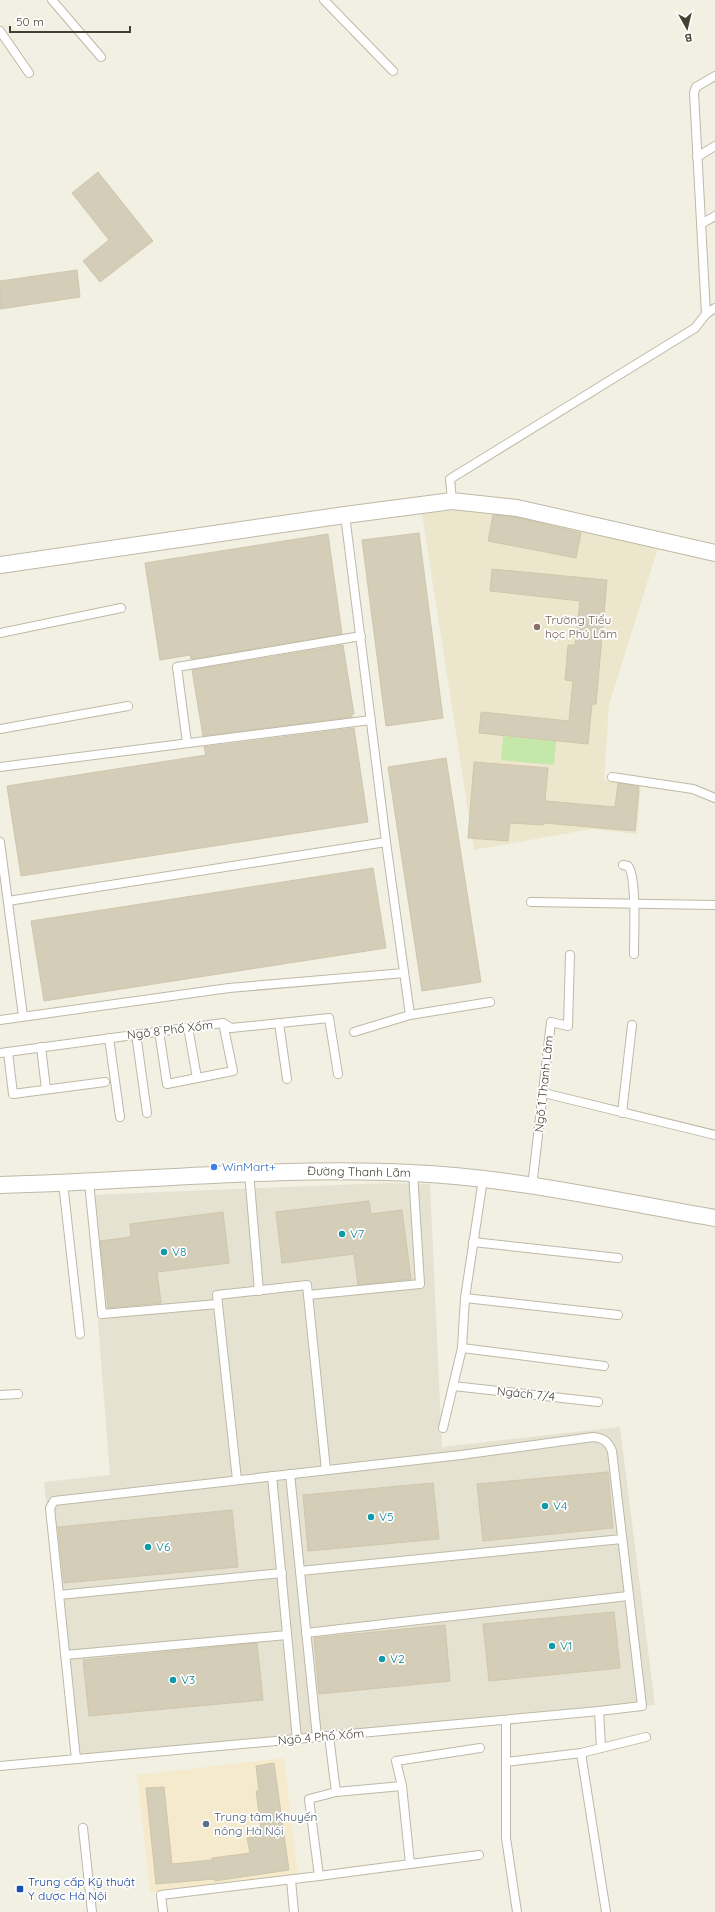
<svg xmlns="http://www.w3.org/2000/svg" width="715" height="1912" viewBox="0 0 715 1912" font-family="Quicksand,sans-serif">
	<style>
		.residential { fill: #e6e2d1 }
		.commercial { fill: #f6eacd }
		.education { fill: #ece7cc }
		.green { fill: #c4e8aa }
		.building { fill: #d4cdb8; stroke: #cfc6ab }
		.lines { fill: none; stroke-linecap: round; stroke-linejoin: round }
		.service-casing { stroke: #beb9a6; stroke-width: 10 }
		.minor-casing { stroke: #beb9a6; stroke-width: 18 }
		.service { stroke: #fff; stroke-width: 8 }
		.minor { stroke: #fff; stroke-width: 16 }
		.education-dot { fill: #8d6e63; stroke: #fff; stroke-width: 1.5 }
		.shop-dot { fill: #3f7fe0; stroke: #fff; stroke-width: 1.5 }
		.culture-dot { fill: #0f9aa8; stroke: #fff; stroke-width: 1.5 }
		.service-dot { fill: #5c6f8a; stroke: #fff; stroke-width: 1.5 }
		.transit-dot { fill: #1a4fb4; stroke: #fff; stroke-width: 1.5 }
		.labels { text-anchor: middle; stroke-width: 3.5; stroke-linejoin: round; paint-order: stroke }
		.education-label { font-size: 12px; fill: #785e54; stroke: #fff; text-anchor: start }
		.street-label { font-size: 12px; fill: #444033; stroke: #fff }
		.shop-label { font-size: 12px; fill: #366cbe; stroke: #fff; text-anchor: start }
		.culture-label { font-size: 12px; fill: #0d838f; stroke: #fff; text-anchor: start }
		.service-label { font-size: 12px; fill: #4e5e75; stroke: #fff; text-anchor: start }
		.transit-label { font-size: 12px; fill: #164399; stroke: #fff; text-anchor: start }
	</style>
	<rect width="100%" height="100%" fill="#f2f0e3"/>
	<polygon class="residential" points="388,1183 430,1184 442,1447 620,1427 655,1705 72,1756 44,1482 110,1475 88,1195"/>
	<polygon class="commercial" points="284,1758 298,1875 150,1892 137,1775"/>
	<polygon class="education" points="466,509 495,510 658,548 609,705 604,780 641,783 637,834 591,829 474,850 422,514"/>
	<polygon class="green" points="503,736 556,741 554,765 501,760"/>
	<g class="building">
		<polygon points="98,172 153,241 100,282 83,261 109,240 72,193"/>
		<polygon points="77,270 80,297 0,309 0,281"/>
		<polygon points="493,515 515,517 581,533 576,558 488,541"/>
		<polygon points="419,533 443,718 386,726 362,540"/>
		<polygon points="328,534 342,634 191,659 190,655 160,660 145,563"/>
		<polygon points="492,569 607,580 596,704 592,704 588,744 479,733 481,712 569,721 573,681 565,680 568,645 575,645 580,601 490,591"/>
		<polygon points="343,645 354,714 352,714 352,717 203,736 192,670"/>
		<polygon points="354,728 368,822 21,876 7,786 206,755 204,747"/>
		<polygon points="446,758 481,982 422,991 388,767"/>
		<polygon points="474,762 548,768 545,801 615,807 618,783 639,787 635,831 544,823 543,825 510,823 508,841 468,838"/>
		<polygon points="373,868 386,948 44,1001 31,921"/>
		<polygon points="369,1201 371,1214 402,1210 411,1279 358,1285 354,1254 282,1263 276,1212"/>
		<polygon points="223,1212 229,1263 157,1272 161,1303 108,1308 100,1241 131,1237 130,1224"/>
		<polygon points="608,1472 613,1528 483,1541 477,1484"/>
		<polygon points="433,1483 439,1539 308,1551 303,1495"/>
		<polygon points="232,1510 238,1567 64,1583 58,1527"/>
		<polygon points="614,1612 620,1668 489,1681 483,1624"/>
		<polygon points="445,1625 450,1681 319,1694 314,1638"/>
		<polygon points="257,1643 263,1700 89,1716 83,1660"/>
		<polygon points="274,1763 289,1870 215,1881 215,1879 156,1884 146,1788 164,1787 172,1864 212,1860 212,1858 250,1853 247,1838 262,1836 256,1791 259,1791 256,1766"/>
	</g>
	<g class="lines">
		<g class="service-casing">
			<g id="service">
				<polyline points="52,0 101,57"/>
				<polyline points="324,0 393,71"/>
				<polyline points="0,31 29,73"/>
				<polyline points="697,157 715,146"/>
				<polyline points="701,224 715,216"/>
				<polyline points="706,314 694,93 696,87 715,76"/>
				<polyline points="452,501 450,479 695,328 706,314 715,308"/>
				<polyline points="345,515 386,842 410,1015 354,1032"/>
				<polyline points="0,633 121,608"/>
				<polyline points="0,729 128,706"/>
				<polyline points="187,743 177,667 361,636"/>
				<polyline points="0,767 371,720"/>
				<polyline points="612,777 693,789 715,798"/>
				<polyline points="0,842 23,1016"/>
				<path d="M623 865 628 866C637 876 634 938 634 954"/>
				<polyline points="8,901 386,842"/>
				<polyline points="531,902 715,905"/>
				<polyline points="410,1015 490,1002"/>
				<polyline points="0,1020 229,988 404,973"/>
				<polyline points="279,1023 287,1079"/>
				<polyline points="188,1027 197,1078"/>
				<polyline points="159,1031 167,1084 233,1071 223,1023"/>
				<polyline points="136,1034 147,1113"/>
				<polyline points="109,1038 120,1117"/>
				<polyline points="41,1047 46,1089"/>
				<polyline points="8,1052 13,1094 105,1082"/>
				<polyline points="0,1053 223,1023 231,1028 329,1018 338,1074"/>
				<polyline points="544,1093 715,1135"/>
				<polyline points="622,1113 632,1025"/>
				<polyline points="249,1172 259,1291"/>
				<polyline points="89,1182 102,1314 218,1304"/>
				<polyline points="63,1183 80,1334"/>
				<polyline points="532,1187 551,1022 568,1026 570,955"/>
				<polyline points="473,1242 618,1258"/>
				<polyline points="308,1295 420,1284 413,1173"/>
				<polyline points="465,1298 618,1315"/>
				<polyline points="462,1348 604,1366"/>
				<polyline points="453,1386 598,1402"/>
				<polyline points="0,1395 18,1394"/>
				<polyline points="443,1428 462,1348 465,1298 483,1179"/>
				<polyline points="290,1474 317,1737"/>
				<polyline points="272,1476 297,1739"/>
				<polyline points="237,1480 217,1295 307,1285 326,1470"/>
				<polyline points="300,1571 622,1539"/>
				<polyline points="59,1595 282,1573"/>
				<polyline points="306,1633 628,1596"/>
				<polyline points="65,1655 287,1635"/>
				<polyline points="599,1711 601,1748"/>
				<polyline points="506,1720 506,1838 517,1912"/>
				<polyline points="329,1736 336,1792 309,1799 319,1876 479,1855"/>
				<polyline points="581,1753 606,1912"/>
				<polyline points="506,1762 581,1753 646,1737"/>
				<path d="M0 1766 297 1739 317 1737 599 1711 642 1706 612 1451C608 1441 603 1438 593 1437L461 1455 54 1501 50 1508 76 1759"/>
				<polyline points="402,1786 410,1864"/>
				<polyline points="336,1792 402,1786 396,1761 480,1748"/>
				<polyline points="83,1828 92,1912"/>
				<polyline points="291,1880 294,1912"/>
				<polyline points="163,1912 161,1895 319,1876"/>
			</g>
		</g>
		<g class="minor-casing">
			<g id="minor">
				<polyline points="0,565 345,515 452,501 517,508 715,553"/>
				<path d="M0 1185C137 1182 274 1166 411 1173 511 1177 616 1201 715 1218"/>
			</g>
		</g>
		<use href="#service" class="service"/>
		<use href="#minor" class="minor"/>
	</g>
	<circle class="education-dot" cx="537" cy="627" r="4"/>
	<circle class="shop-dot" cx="214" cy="1167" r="4"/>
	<g class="culture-dot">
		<circle cx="342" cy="1234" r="4"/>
		<circle cx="164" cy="1252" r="4"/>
		<circle cx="545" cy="1506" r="4"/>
		<circle cx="371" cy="1517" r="4"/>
		<circle cx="148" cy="1547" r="4"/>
		<circle cx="552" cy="1646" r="4"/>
		<circle cx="382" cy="1659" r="4"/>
		<circle cx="173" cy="1680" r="4"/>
	</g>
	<circle class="service-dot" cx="206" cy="1824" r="4"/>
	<rect class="transit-dot" x="16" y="1885" width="8" height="8" rx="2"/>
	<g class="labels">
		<g class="education-label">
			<text x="545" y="624">Trường Tiểu<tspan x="545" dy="14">học Phú Lãm</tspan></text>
		</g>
		<g class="street-label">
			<text transform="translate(170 1030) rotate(-7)" y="4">Ngõ 8 Phố Xốm</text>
			<text transform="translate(544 1084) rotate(-84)" y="4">Ngõ 1 Thanh Lãm</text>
			<text transform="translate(359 1172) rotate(1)" y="4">Đường Thanh Lãm</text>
			<text transform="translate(526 1394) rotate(6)" y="4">Ngách 7/4</text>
			<text transform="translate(321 1737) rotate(-5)" y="4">Ngõ 4 Phố Xốm</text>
		</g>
		<g class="shop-label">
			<text x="222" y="1171">WinMart+</text>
		</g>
		<g class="culture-label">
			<text x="350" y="1238">V7</text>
			<text x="172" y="1256">V8</text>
			<text x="553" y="1510">V4</text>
			<text x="379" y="1521">V5</text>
			<text x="156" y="1551">V6</text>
			<text x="560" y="1650">V1</text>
			<text x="390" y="1663">V2</text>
			<text x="181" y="1684">V3</text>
		</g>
		<g class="service-label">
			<text x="214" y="1821">Trung tâm Khuyến<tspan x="214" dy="14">nông Hà Nội</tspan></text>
		</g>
		<g class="transit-label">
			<text x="28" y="1886">Trung cấp Kỹ thuật<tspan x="28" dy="14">Y dược Hà Nội</tspan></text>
		</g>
	</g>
	<g transform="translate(687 28) rotate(172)" stroke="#ffffff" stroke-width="3" paint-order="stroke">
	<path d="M0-3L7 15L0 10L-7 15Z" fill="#444033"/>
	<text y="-6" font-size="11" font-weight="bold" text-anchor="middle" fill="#444033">B</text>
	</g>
	<path d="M10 26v6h120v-6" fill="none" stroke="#444033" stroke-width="2"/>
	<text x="16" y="26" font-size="12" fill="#444033" stroke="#ffffff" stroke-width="3" paint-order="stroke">50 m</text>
</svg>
